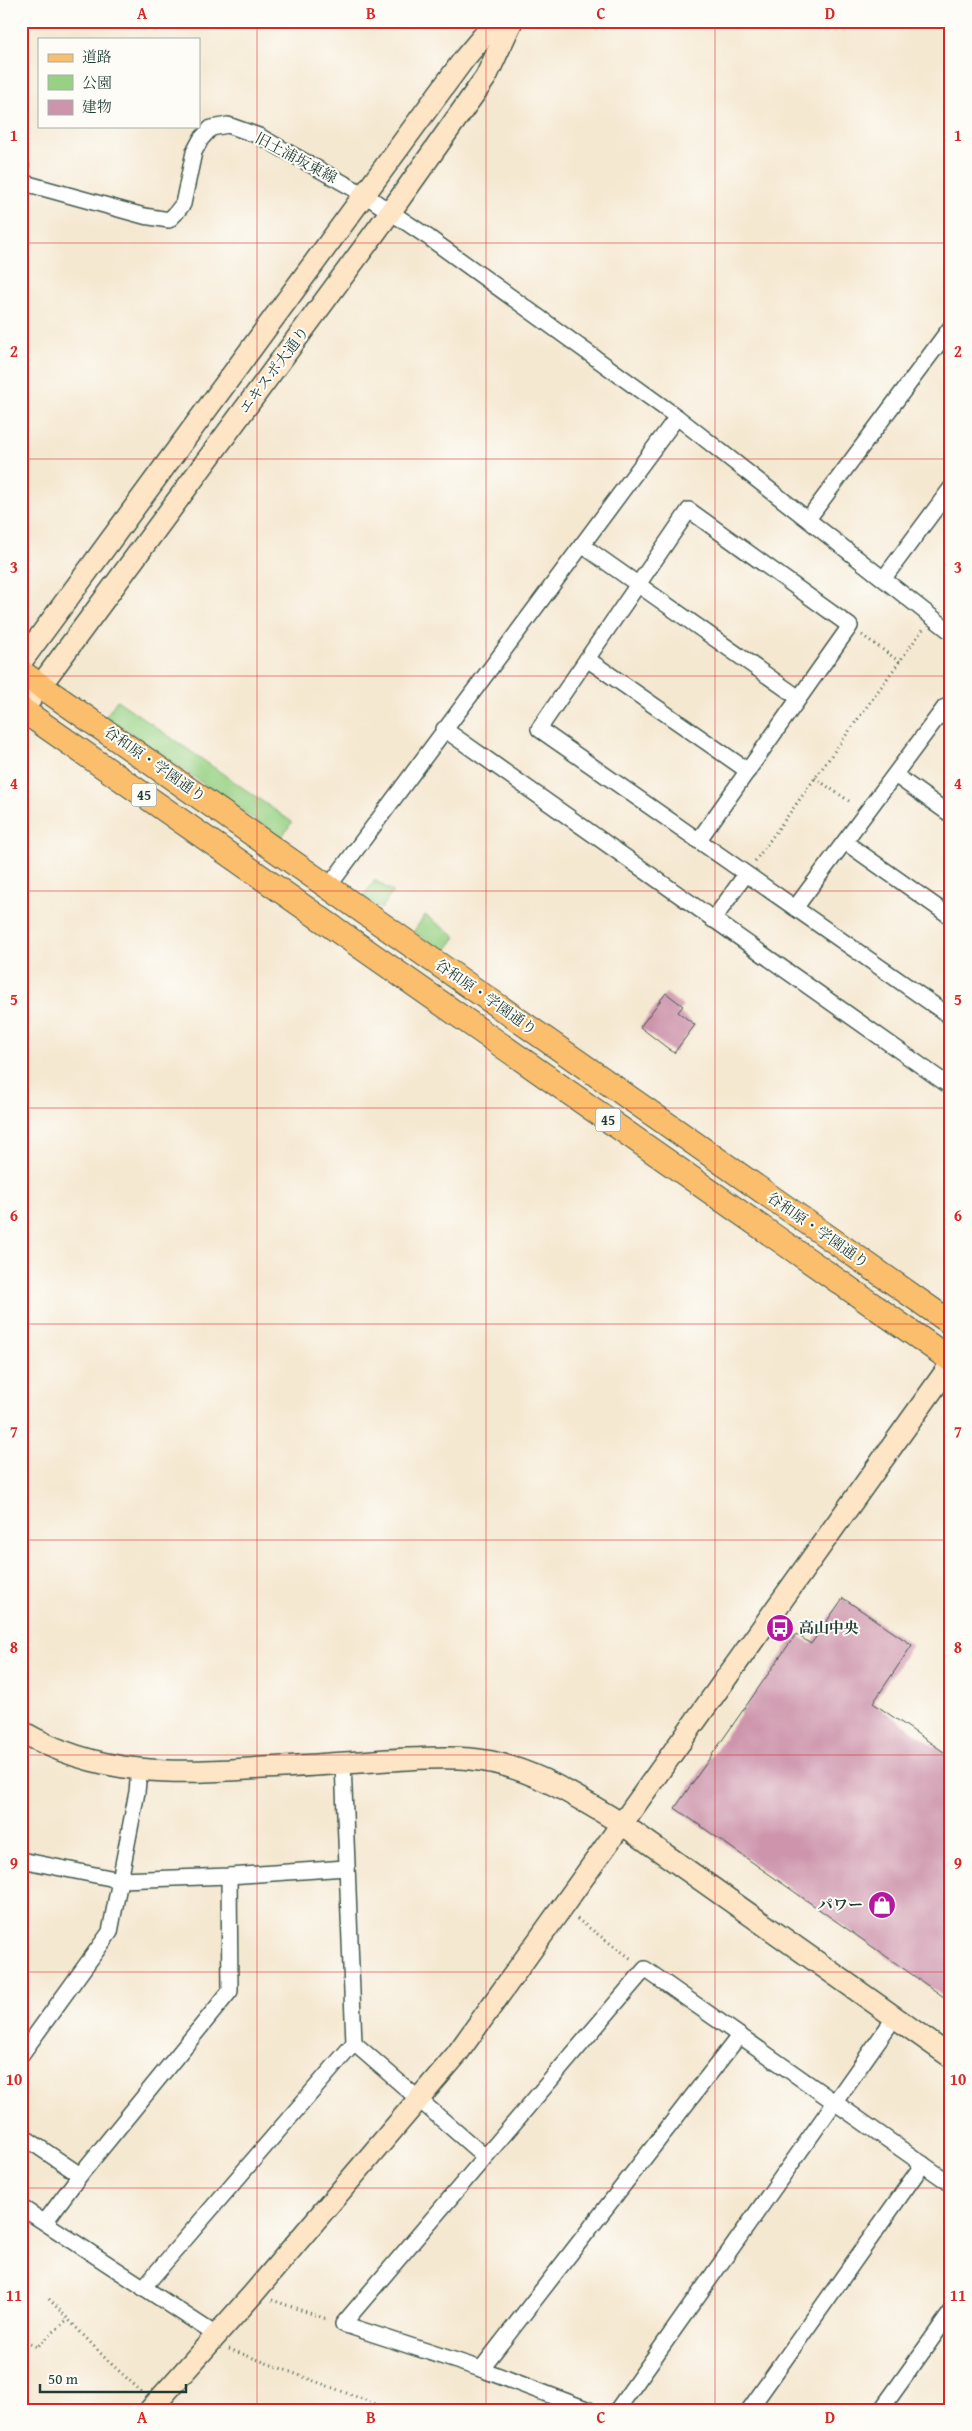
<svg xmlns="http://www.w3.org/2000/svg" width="972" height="2431" viewBox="0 0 972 2431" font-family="'Gentium Book Plus','Noto Serif JP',serif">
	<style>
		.green { fill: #98d184; stroke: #5c875c }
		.building { fill: #cd94ac }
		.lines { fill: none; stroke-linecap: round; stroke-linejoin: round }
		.street-casing { stroke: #3f574c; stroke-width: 18 }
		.secondary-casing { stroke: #3f574c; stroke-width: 24 }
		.primary-casing { stroke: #3f574c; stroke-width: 26 }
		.path { stroke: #3f574c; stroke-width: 3; stroke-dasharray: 1 4; stroke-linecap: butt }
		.street { stroke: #fff; stroke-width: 15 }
		.secondary { stroke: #fde5c5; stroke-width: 21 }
		.primary { stroke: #fabe6d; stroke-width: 24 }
		.grid { fill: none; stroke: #d62828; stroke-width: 1; stroke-opacity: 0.55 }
		.labels { text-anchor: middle; stroke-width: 4; stroke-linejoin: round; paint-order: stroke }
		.shield { fill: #fdfcf7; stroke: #62766e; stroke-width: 1 }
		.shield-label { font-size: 14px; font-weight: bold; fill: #1f3d34 }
		.street-label { font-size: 15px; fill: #1f3d34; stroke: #fdfcf7 }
		.poi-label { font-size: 15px; font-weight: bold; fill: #1f3d34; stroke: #fdfcf7; text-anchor: start }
		.neatline { fill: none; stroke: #d62828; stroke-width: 2 }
		.grid-label { font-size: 16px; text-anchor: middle; font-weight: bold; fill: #d62828 }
	</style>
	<rect width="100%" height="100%" fill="#fdfcf7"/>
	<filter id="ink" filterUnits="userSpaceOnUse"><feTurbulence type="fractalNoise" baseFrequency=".02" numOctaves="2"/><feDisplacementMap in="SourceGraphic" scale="10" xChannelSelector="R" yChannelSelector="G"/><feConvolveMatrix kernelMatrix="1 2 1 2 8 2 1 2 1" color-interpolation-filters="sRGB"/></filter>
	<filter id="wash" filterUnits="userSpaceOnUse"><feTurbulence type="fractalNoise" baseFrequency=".0096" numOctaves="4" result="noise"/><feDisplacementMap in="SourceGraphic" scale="20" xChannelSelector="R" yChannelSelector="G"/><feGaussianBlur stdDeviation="1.12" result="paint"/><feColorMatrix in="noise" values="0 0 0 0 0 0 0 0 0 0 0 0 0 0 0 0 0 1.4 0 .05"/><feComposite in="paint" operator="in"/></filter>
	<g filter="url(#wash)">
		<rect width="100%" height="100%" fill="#f5e8d1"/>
		<g class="green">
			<polygon points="117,700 292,822 281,838 106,716"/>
			<polygon points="375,880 393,892 381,909 363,896"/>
			<polygon points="425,915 456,937 444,953 414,931"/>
		</g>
		<g id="blocks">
			<g class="building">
				<polygon points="666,993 683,1006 678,1012 695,1025 674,1053 640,1027"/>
				<polygon points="843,1598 912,1645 873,1703 951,1757 951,2002 675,1808 796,1634 811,1644"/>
			</g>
		</g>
	</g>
	<g filter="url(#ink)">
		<use href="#blocks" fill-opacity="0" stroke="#3f574c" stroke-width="1"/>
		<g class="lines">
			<g class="street-casing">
				<g id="street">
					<polyline points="21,165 21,182"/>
					<polyline points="21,182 144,216 169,220 175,214 183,204 194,152 201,139 211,128 228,125 259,136 365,195 428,237 677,417 951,632"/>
					<polyline points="808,519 951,327"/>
					<polyline points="582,545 799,698"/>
					<polyline points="884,578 951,488"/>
					<polyline points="587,659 748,771"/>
					<polyline points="444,729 951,1087"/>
					<polyline points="895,775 951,815"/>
					<polyline points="698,841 850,626 689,510 539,729 951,1017"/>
					<polyline points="845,842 951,917"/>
					<polyline points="329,886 677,417"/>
					<polyline points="795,908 945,707 951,711"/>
					<polyline points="713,920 746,874"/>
					<polyline points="21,1860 120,1880 229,1876 346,1868"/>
					<polyline points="354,2043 484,2156"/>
					<polyline points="21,2055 110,1932 137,1792 139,1771"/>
					<polyline points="21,2135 80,2175"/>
					<polyline points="21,2207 216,2335"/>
					<polyline points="45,2222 80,2175 230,1991 229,1876"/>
					<polyline points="143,2288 354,2043 343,1763"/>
					<polyline points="481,2369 343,2324 645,1969 951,2184"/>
					<polyline points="589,2410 481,2369 739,2036"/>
					<polyline points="617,2410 895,2017"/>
					<polyline points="749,2410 923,2164"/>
					<polyline points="881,2410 951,2312"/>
				</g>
			</g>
			<g class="secondary-casing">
				<g id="secondary">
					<polyline points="21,662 464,59 496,21"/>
					<polyline points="21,712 391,211 486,77 512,21"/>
					<path d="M21 1731C99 1777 176 1774 263 1768 304 1766 346 1763 387 1760 415 1759 443 1756 470 1759 525 1763 576 1796 622 1824L951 2057"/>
					<polyline points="150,2410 253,2294 457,2054 951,1364"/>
				</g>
			</g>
			<g class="primary-casing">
				<g id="primary">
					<polyline points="21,672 951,1323"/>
					<polyline points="21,709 951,1360"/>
				</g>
			</g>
			<g class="path">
				<polyline points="862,635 900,662"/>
				<polyline points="815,778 852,803"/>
				<polyline points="755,861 923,629"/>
				<polyline points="577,1919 633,1960"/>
				<polyline points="49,2299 106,2359 142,2392"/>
				<polyline points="272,2300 327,2319"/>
				<polyline points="21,2340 37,2347 68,2319"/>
				<polyline points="229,2349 392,2410"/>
			</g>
			<use href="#street" class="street"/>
			<use href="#secondary" class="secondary"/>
			<use href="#primary" class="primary"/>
		</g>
	</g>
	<path class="grid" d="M257 21V2410M486 21V2410M715 21V2410M21 243H951M21 459H951M21 676H951M21 891H951M21 1108H951M21 1324H951M21 1540H951M21 1755H951M21 1972H951M21 2188H951"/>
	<defs>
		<g id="bus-disc" transform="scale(1.4375)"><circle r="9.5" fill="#b5179e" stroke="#fdfcf7"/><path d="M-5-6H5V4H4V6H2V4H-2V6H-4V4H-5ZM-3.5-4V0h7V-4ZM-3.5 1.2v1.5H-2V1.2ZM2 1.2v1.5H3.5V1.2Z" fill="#fff"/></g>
		<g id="shop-disc" transform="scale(1.4375)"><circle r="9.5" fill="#b5179e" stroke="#fdfcf7"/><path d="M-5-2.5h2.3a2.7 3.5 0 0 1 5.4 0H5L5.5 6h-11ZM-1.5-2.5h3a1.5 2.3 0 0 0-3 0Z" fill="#fff"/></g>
	</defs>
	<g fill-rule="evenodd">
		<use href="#bus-disc" x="780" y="1628"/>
		<use href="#shop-disc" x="882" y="1905"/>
	</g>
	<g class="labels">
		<g class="shield">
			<rect x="131.5" y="783.5" width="25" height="23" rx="4"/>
			<rect x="595.5" y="1108.5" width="25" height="23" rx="4"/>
		</g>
		<g class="shield-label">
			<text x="144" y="800">45</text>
			<text x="608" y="1125">45</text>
		</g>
		<g class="street-label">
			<text transform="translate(296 158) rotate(28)" y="5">旧土浦坂東線</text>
			<text transform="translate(274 370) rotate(-53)" y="5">エキスポ大通り</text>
			<text transform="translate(155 764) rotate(35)" y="5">谷和原・学園通り</text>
			<text transform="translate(486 997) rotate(35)" y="5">谷和原・学園通り</text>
			<text transform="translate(818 1230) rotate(35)" y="5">谷和原・学園通り</text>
		</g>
		<g class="poi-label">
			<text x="799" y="1633">高山中央</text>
			<text x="863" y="1910" text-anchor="end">パワー</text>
		</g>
	</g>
	<rect width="972" height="2431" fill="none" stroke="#fdfcf7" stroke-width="55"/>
	<rect x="38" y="38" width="162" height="90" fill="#fdfcf7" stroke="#a4b0a9"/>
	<rect x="48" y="54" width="25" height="8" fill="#fabe6d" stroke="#a4b0a9"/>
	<text x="82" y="62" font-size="15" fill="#1f3d34">道路</text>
	<rect x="48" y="75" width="25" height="15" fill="#98d184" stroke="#a4b0a9"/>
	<text x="82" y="88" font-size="15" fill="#1f3d34">公園</text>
	<rect x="48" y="100" width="25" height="15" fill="#cd94ac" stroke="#a4b0a9"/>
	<text x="82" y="112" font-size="15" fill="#1f3d34">建物</text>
	<path d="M40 2384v8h146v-8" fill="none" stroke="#1f3d34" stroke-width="2.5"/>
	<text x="48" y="2384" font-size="15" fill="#1f3d34" stroke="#fdfcf7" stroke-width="4" paint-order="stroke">50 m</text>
	<rect x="28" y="28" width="916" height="2376" class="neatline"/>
	<g class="grid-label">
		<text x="142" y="19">A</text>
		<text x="371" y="19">B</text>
		<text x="601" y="19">C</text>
		<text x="830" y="19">D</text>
		<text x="14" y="141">1</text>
		<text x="958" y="141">1</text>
		<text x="14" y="357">2</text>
		<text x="958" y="357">2</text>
		<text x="14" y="573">3</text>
		<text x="958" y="573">3</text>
		<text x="14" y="789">4</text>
		<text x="958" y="789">4</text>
		<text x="14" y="1005">5</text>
		<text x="958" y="1005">5</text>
		<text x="14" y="1221">6</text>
		<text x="958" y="1221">6</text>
		<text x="14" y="1437">7</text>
		<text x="958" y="1437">7</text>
		<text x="14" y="1653">8</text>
		<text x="958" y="1653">8</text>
		<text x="14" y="1869">9</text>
		<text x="958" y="1869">9</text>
		<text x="14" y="2085">10</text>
		<text x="958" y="2085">10</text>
		<text x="14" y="2301">11</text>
		<text x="958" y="2301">11</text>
		<text x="142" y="2423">A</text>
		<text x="371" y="2423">B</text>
		<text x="601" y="2423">C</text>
		<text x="830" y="2423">D</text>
	</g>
</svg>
